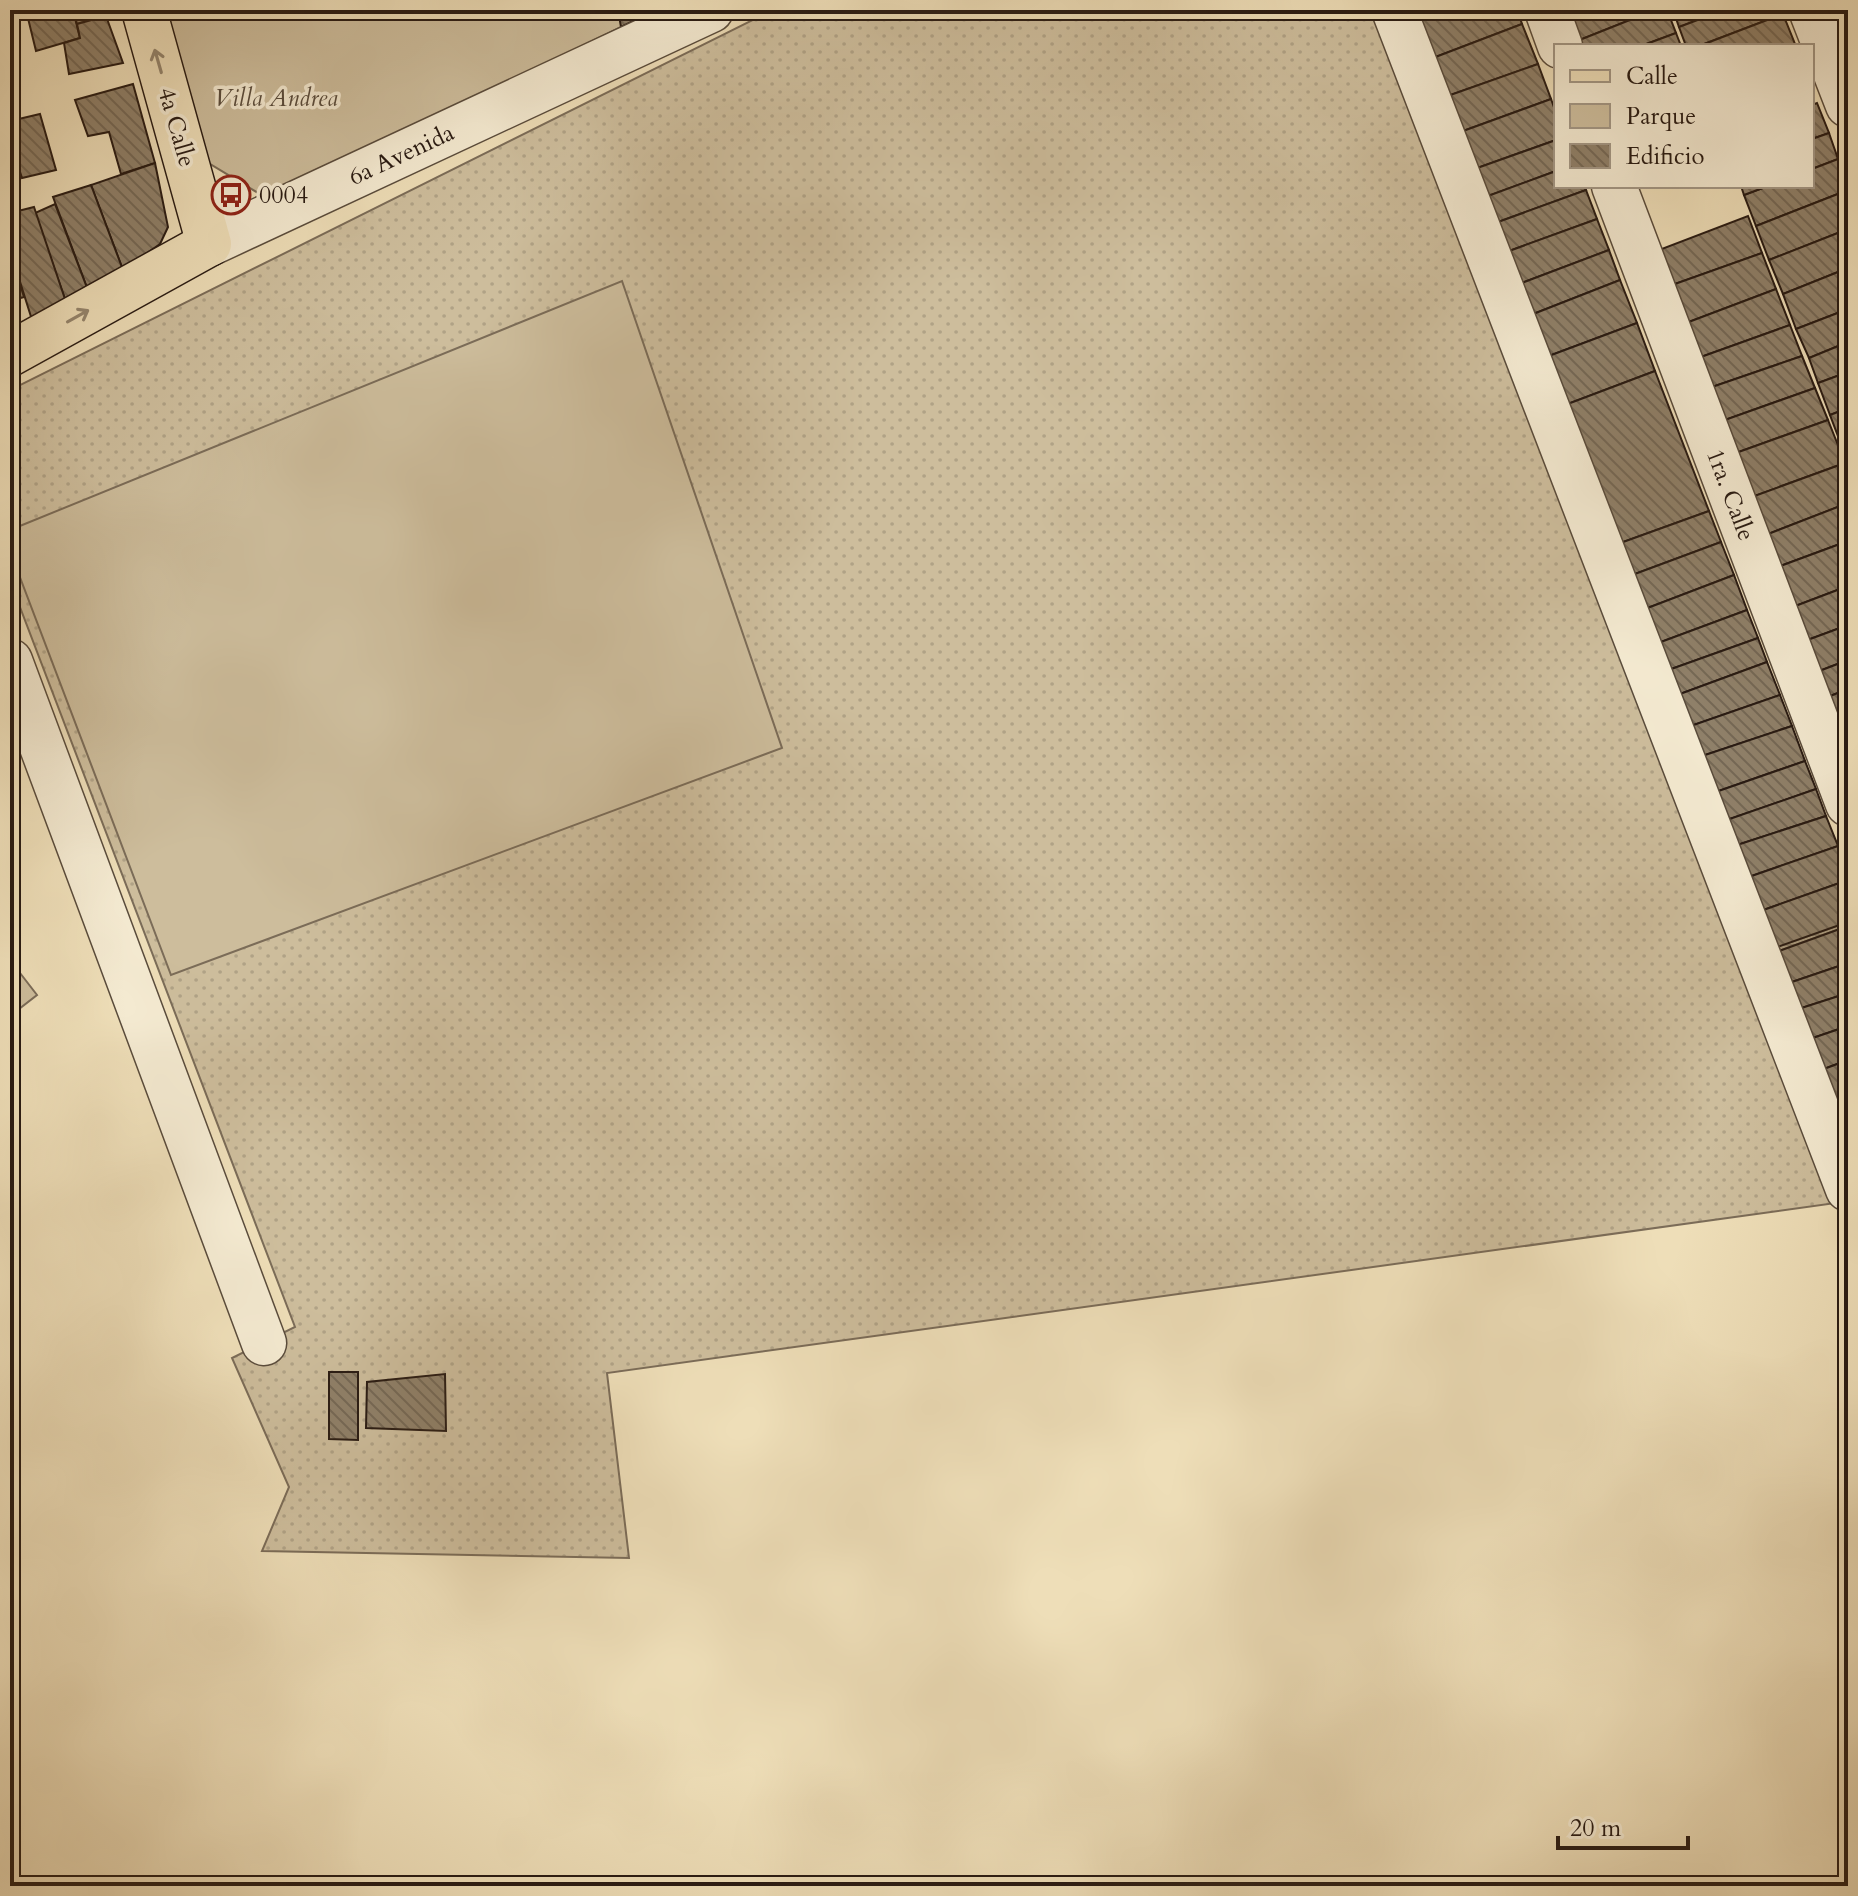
<svg xmlns="http://www.w3.org/2000/svg" width="1858" height="1896" viewBox="0 0 1858 1896" font-family="Cardo,serif">
	<style>
		.grass { fill: url(#grass-dots); stroke: #7b6c58; stroke-width: 2 }
		.park { fill: #cdbd9c; stroke: #7b6c58; stroke-width: 2 }
		.water { fill: url(#water-rules); stroke: #776854; stroke-width: 2 }
		.building { fill: url(#building-back-hatch); stroke: #291b13; stroke-width: 2 }
		.lines { fill: none; stroke-linecap: round; stroke-linejoin: round }
		.street-casing { stroke: #5a4c3c; stroke-width: 47 }
		.primary-casing { stroke: #291b13; stroke-width: 47 }
		.street { stroke: #f4ead1; stroke-width: 44 }
		.primary { stroke: #eedeb8; stroke-width: 44 }
		.oneway { stroke: #95866e }
		.labels { text-anchor: middle; stroke-width: 7; stroke-linejoin: round; paint-order: stroke }
		.park-label { font-size: 24px; font-style: italic; fill: #5a4c3c; stroke: #f4ead1 }
		.street-label { font-size: 24px; fill: #291b13; stroke: #f4ead1 }
		.poi-label { font-size: 24px; fill: #291b13; stroke: #f4ead1; text-anchor: start }
	</style>
	<defs>
		<pattern id="grass-dots" width="8" height="8" patternUnits="userSpaceOnUse" patternTransform="scale(2)"><rect width="8" height="8" fill="#cdbd9c"/><path d="M2 2h.1M6 6h.1" fill="none" stroke="#b0a286" stroke-width="1.8" stroke-linecap="round"/></pattern>
		<pattern id="water-rules" width="6" height="5" patternUnits="userSpaceOnUse" patternTransform="scale(2)"><rect width="6" height="5" fill="#ab9c80"/><path d="M0 2.5h6" fill="none" stroke="#8b7e68"/></pattern>
		<pattern id="building-back-hatch" width="6" height="6" patternUnits="userSpaceOnUse" patternTransform="scale(2)"><rect width="6" height="6" fill="#8f8069"/><path d="M-1 5l2 2M0 0l6 6M5-1l2 2" fill="none" stroke="#756855"/></pattern>
	</defs>
	<rect width="100%" height="100%" fill="#eedeb8"/>
	<filter id="stains"><feTurbulence type="fractalNoise" baseFrequency=".0025" numOctaves="4"/><feColorMatrix values="0 0 0 0 .2 0 0 0 0 .09 0 0 0 0 .02 0 0 0 .5 -.17"/></filter>
	<radialGradient id="worn" r=".72"><stop offset=".6" stop-color="#630" stop-opacity="0"/><stop offset="1" stop-color="#630" stop-opacity=".3"/></radialGradient>
	<polygon class="grass" points="773,10 1385,10 1843,1202 607,1373 629,1558 262,1551 289,1487 232,1358 295,1327 10,581 10,390"/>
	<g class="park">
		<polygon points="161,10 656,10 268,199 202,159"/>
		<polygon points="622,281 782,748 171,975 10,551 10,530"/>
		<polygon points="10,960 37,995 10,1016"/>
	</g>
	<polygon class="water" points="1848,922 1848,926 1768,955 1766,951"/>
	<g class="building">
		<polygon points="26,10 73,10 80,38 36,51"/>
		<polygon points="73,10 104,10 106,16 77,24"/>
		<polygon points="618,10 656,10 621,27"/>
		<polygon points="1406,10 1443,10 1411,22"/>
		<polygon points="1443,10 1517,10 1522,24 1425,61 1411,22"/>
		<polygon points="1567,10 1655,10 1577,41"/>
		<polygon points="1655,10 1667,10 1676,33 1641,46 1579,46 1577,41"/>
		<polygon points="1673,10 1724,10 1679,27"/>
		<polygon points="1724,10 1782,10 1783,14 1699,46 1686,46 1679,27"/>
		<polygon points="1823,10 1848,10 1848,35 1835,40"/>
		<polygon points="1783,14 1795,44 1790,46 1699,46"/>
		<polygon points="106,16 123,63 69,74 64,43 80,38 77,24"/>
		<polygon points="1522,24 1538,64 1439,99 1425,61"/>
		<polygon points="1676,33 1681,46 1641,46"/>
		<polygon points="1538,64 1551,99 1452,135 1439,99"/>
		<polygon points="133,84 155,163 121,174 109,132 88,136 75,100"/>
		<polygon points="1551,99 1556,113 1556,140 1466,172 1452,135"/>
		<polygon points="1817,103 1829,133 1812,139 1812,105"/>
		<polygon points="40,114 56,170 22,178 10,141 10,121"/>
		<polygon points="1829,133 1838,159 1812,169 1812,139"/>
		<polygon points="1556,140 1556,171 1477,200 1466,172"/>
		<polygon points="1838,159 1848,190 1756,226 1744,195 1768,186 1812,186 1812,169"/>
		<polygon points="155,163 168,227 160,244 123,270 91,185"/>
		<polygon points="1556,171 1556,186 1584,186 1586,190 1487,226 1477,200"/>
		<polygon points="91,185 123,270 89,293 53,197"/>
		<polygon points="1741,186 1768,186 1744,195"/>
		<polygon points="1586,190 1597,219 1498,255 1487,226"/>
		<polygon points="1848,190 1848,229 1769,260 1756,226"/>
		<polygon points="55,204 89,293 67,305 35,213"/>
		<polygon points="34,207 67,305 33,323 10,250 10,213"/>
		<polygon points="1748,216 1762,253 1672,285 1659,250"/>
		<polygon points="1597,219 1609,250 1511,287 1498,255"/>
		<polygon points="1848,229 1848,268 1783,294 1769,260"/>
		<polygon points="1609,250 1620,280 1523,318 1511,287"/>
		<polygon points="10,252 24,297 10,301"/>
		<polygon points="1762,253 1776,289 1686,323 1672,285"/>
		<polygon points="1848,268 1848,309 1796,329 1783,294"/>
		<polygon points="1620,280 1637,323 1538,360 1523,318"/>
		<polygon points="1776,289 1790,325 1698,358 1686,323"/>
		<polygon points="1848,309 1848,342 1809,358 1796,329"/>
		<polygon points="1637,323 1655,371 1557,408 1538,360"/>
		<polygon points="1790,325 1802,356 1709,388 1698,358"/>
		<polygon points="1848,342 1848,372 1818,383 1809,358"/>
		<polygon points="1802,356 1815,388 1722,421 1709,388"/>
		<polygon points="1655,371 1709,511 1612,546 1557,408"/>
		<polygon points="1848,372 1848,408 1830,415 1818,383"/>
		<polygon points="1815,388 1828,420 1733,454 1722,421"/>
		<polygon points="1848,408 1848,451 1844,452 1830,415"/>
		<polygon points="1828,420 1845,463 1749,498 1733,454"/>
		<polygon points="1845,463 1848,503 1763,536 1749,498"/>
		<polygon points="1848,503 1848,541 1775,568 1763,536"/>
		<polygon points="1709,511 1721,542 1624,578 1612,546"/>
		<polygon points="1848,541 1848,586 1790,608 1775,568"/>
		<polygon points="1721,542 1734,575 1637,612 1624,578"/>
		<polygon points="1734,575 1747,610 1650,646 1637,612"/>
		<polygon points="1848,586 1848,625 1802,642 1790,608"/>
		<polygon points="1747,610 1758,638 1660,673 1650,646"/>
		<polygon points="1848,625 1848,660 1814,673 1802,642"/>
		<polygon points="1758,638 1767,662 1669,698 1660,673"/>
		<polygon points="1848,660 1848,689 1825,698 1814,673"/>
		<polygon points="1767,662 1780,695 1682,729 1669,698"/>
		<polygon points="1848,689 1848,722 1836,726 1825,698"/>
		<polygon points="1780,695 1792,726 1693,759 1682,729"/>
		<polygon points="1848,722 1848,760 1836,726"/>
		<polygon points="1792,726 1805,761 1707,795 1693,759"/>
		<polygon points="1805,761 1816,789 1718,823 1707,795"/>
		<polygon points="1816,789 1826,816 1728,848 1718,823"/>
		<polygon points="1826,816 1838,846 1740,880 1728,848"/>
		<polygon points="1838,846 1848,880 1752,914 1740,880"/>
		<polygon points="1848,880 1848,922 1766,951 1752,914"/>
		<polygon points="1848,926 1848,963 1780,986 1768,955"/>
		<polygon points="1848,963 1848,993 1789,1012 1780,986"/>
		<polygon points="1848,993 1848,1026 1801,1042 1789,1012"/>
		<polygon points="1848,1026 1848,1060 1813,1073 1801,1042"/>
		<polygon points="1848,1060 1848,1096 1825,1104 1813,1073"/>
		<polygon points="1848,1096 1848,1129 1825,1104"/>
		<polygon points="329,1372 358,1372 358,1440 329,1439"/>
		<polygon points="445,1374 446,1431 366,1428 367,1382"/>
	</g>
	<g class="lines">
		<g class="street-casing">
			<g id="street">
				<polyline points="1394,10 1848,1189"/>
				<polyline points="1547,10 1560,46"/>
				<polyline points="1811,10 1848,105"/>
				<path id="s1" d="M1614 186 1848 804"/>
				<path id="s2" d="M209 244 711 10"/>
				<polyline points="10,661 264,1343"/>
			</g>
		</g>
		<g class="primary-casing">
			<polyline id="primary" points="10,354 209,244 144,10"/>
		</g>
		<use href="#street" class="street"/>
		<use href="#primary" class="primary"/>
	</g>
	<defs><path id="oneway-shaft" d="M-6 0H5M1.5-3L5.5 0L1.5 3" fill="none" stroke-width="1.6" stroke-linecap="round" stroke-linejoin="round" transform="scale(2)"/></defs>
	<g class="oneway">
		<use href="#oneway-shaft" transform="translate(158 61) rotate(-106)"/>
		<use href="#oneway-shaft" transform="translate(78 316) rotate(-29)"/>
	</g>
	<defs>
		<g id="bus-ring" transform="scale(2)"><circle r="9.5" fill="#f4ead1" stroke="#8f2418" stroke-width="1.5"/><path d="M-5-6H5V4H4V6H2V4H-2V6H-4V4H-5ZM-3.5-4V0h7V-4ZM-3.5 1.2v1.5H-2V1.2ZM2 1.2v1.5H3.5V1.2Z" fill="#8f2418"/></g>
	</defs>
	<g fill-rule="evenodd">
		<use href="#bus-ring" x="231" y="195"/>
	</g>
	<g class="labels">
		<g class="park-label">
			<text x="276" y="106">Villa Andrea</text>
		</g>
		<g class="street-label">
			<text transform="translate(177 127) rotate(74)" y="8">4a Calle</text>
			<text dy="8" stroke="none"><textPath href="#s2" startOffset="212">6a Avenida</textPath></text>
			<text dy="8" stroke="none"><textPath href="#s1" startOffset="330">1ra. Calle</textPath></text>
		</g>
		<g class="poi-label">
			<text x="259" y="203">0004</text>
		</g>
	</g>
	<rect width="1858" height="1896" fill="none" stroke="#eedeb8" stroke-width="40"/>
	<rect x="12" y="12" width="1834" height="1872" fill="none" stroke="#291b13" stroke-width="4"/>
	<rect x="20" y="20" width="1818" height="1856" fill="none" stroke="#291b13" stroke-width="2"/>
	<rect x="1554" y="44" width="260" height="144" fill="#f4ead1" stroke="#a39785" stroke-width="2"/>
	<rect x="1570" y="70" width="40" height="12" fill="#eedeb8" stroke="#a39785" stroke-width="2"/>
	<text x="1626" y="84" font-size="24" fill="#291b13">Calle</text>
	<rect x="1570" y="104" width="40" height="24" fill="#cdbd9c" stroke="#a39785" stroke-width="2"/>
	<text x="1626" y="124" font-size="24" fill="#291b13">Parque</text>
	<rect x="1570" y="144" width="40" height="24" fill="url(#building-back-hatch)" stroke="#a39785" stroke-width="2"/>
	<text x="1626" y="164" font-size="24" fill="#291b13">Edificio</text>
	<path d="M1558 1836v12h130v-12" fill="none" stroke="#291b13" stroke-width="4"/>
	<text x="1570" y="1836" font-size="24" fill="#291b13" stroke="#f4ead1" stroke-width="6" paint-order="stroke">20 m</text>
	<rect width="100%" height="100%" filter="url(#stains)"/>
	<rect width="100%" height="100%" fill="url(#worn)"/>
</svg>
